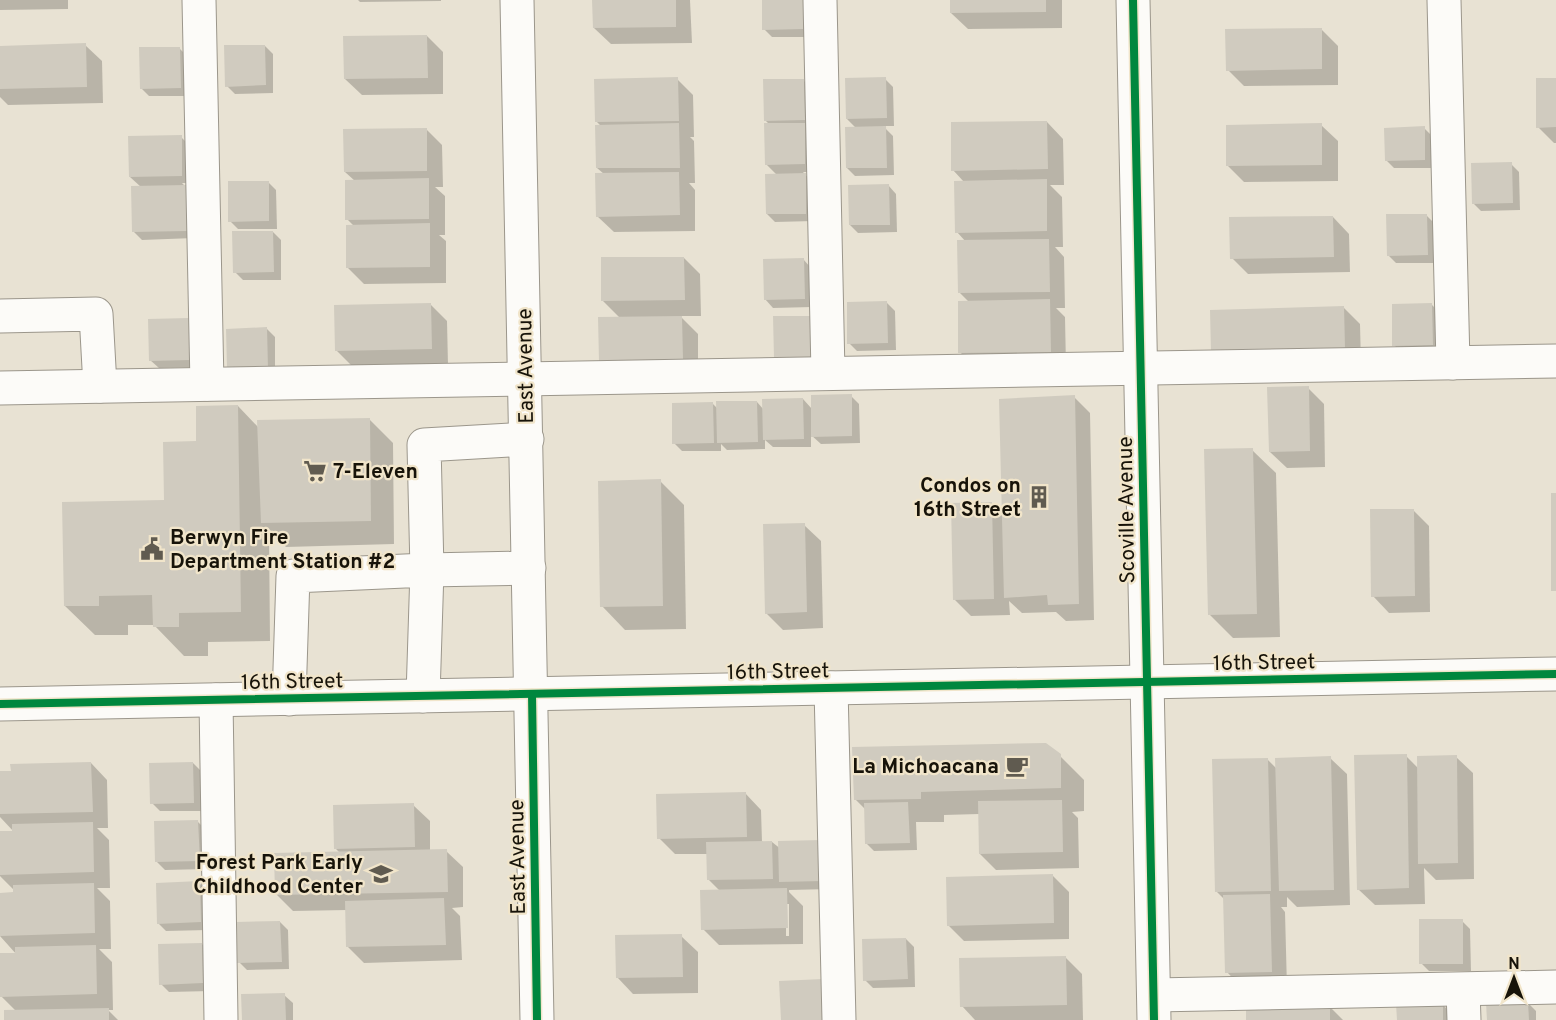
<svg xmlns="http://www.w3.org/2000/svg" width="1556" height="1020" viewBox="0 0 1556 1020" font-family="Overpass,sans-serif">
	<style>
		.shadow { fill: #0003; fill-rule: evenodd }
		.building { fill: #d0cbbf }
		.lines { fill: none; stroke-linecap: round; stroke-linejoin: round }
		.minor-casing { stroke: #9b968b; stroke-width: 35 }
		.minor { stroke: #fcfbf8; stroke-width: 33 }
		.cycleway-casing { stroke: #f1e5ca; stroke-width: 11 }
		.cycleway { stroke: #00873e; stroke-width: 8 }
		.labels { text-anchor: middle; stroke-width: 4.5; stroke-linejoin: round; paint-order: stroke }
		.street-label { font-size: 21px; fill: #171309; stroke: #f1e5ca }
		.poi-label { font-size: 21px; font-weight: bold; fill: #171309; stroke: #f1e5ca; text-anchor: end }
	</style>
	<rect width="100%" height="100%" fill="#e8e2d3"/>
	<g class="shadow">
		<polygon points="0,0 68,0 68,9 0,10"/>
		<polygon points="358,0 441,0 441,1 360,2"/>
		<polygon points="594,0 690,0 692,43 611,44 594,28"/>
		<polygon points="763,0 810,0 811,37 772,37 764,29"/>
		<polygon points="951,0 1062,0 1062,28 968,29 951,13"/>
		<polygon points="1321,29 1338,46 1338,85 1244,86 1228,70"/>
		<polygon points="427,36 443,52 443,94 362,95 345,79"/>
		<polygon points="85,45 102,61 103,103 8,105 0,97 0,47"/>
		<polygon points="265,46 273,54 273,93 235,94 227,86"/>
		<polygon points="179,48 187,56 188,96 149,96 141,88"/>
		<polygon points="677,79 693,95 694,137 690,137 694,141 695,183 689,183 695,190 695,231 614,232 597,216 604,174 597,168 601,126 596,121"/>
		<polygon points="885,79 893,87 894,126 883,126 893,136 894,175 855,176 847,168 856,128 847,119"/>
		<polygon points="1556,79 1556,143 1554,143 1538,127"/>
		<polygon points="803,80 811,88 813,172 803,172 813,183 814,221 775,222 767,214 777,175 766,164 770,125 765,120"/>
		<polygon points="1047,122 1063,139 1064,185 1050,185 1062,197 1063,247 1055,247 1064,257 1065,308 1056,308 1065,317 1066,367 976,369 960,352 969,302 959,292 966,242 957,232 964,182 953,170"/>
		<polygon points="1321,125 1338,141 1338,181 1244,182 1228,166"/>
		<polygon points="1424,128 1432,136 1433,168 1394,168 1386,160"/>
		<polygon points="426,129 442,145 443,187 435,187 445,196 445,235 439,235 446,241 446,283 364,284 348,268 354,226 347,219 355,181 345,172"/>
		<polygon points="181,137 189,145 190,183 182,183 193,194 194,238 142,240 134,232 141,187 130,177"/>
		<polygon points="1511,164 1519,172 1520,210 1481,211 1473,203"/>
		<polygon points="268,182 276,190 277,229 238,229 230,221"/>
		<polygon points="888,185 896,194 897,232 858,233 850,225"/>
		<polygon points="1426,215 1434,223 1435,263 1396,263 1388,255"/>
		<polygon points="1333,217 1349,234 1350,272 1248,274 1232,258"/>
		<polygon points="273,232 281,240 281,280 243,280 235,272"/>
		<polygon points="684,258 700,274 701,316 680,316 698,334 698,375 617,376 600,360 620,318 603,301"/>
		<polygon points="803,259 811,268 812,307 773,308 765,299"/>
		<polygon points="887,303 895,311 896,350 857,351 849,343"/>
		<polygon points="430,304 447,321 448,365 353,367 336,350"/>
		<polygon points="1432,305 1440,313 1441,352 1402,353 1394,345"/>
		<polygon points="1344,308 1360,324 1361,364 1228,367"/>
		<polygon points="188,320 197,328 197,367 159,368 150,360"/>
		<polygon points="267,329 275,337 275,376 237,377"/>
		<polygon points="1308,388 1324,404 1325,467 1287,468 1270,452"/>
		<polygon points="851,396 859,404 860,443 821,444 811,435 811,447 773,447 765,440 765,449 727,450 721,444 721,451 682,451 674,443 712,403 718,409 757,402 764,410 803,399 812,409"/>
		<polygon points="1074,397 1090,413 1094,620 1066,621 1056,612 1022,613 1009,601 1010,615 971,616 955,600 991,504 1003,516"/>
		<polygon points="238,406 258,427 369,419 393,443 394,544 286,547 269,529 270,641 208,642 208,656 184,656 154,625 128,625 128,635 95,635 65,606 165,501"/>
		<polygon points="1252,450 1276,473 1280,637 1233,638 1210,615"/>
		<polygon points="660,481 684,505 686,629 625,630 602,606"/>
		<polygon points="1413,510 1429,526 1430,612 1389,613 1373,596"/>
		<polygon points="804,525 821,541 823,628 783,630 766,613"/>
		<polygon points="1060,756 1084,780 1084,811 1072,812 1078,818 1079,868 996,870 980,854 979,814 944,815 944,822 916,822 917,850 874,851 866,843 866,810 855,799"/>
		<polygon points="1406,756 1419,769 1456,757 1473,773 1474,879 1436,880 1424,868 1425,904 1375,905 1358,889"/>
		<polygon points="1330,758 1347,774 1350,905 1297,907 1287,897 1287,907 1281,907 1285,912 1287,988 1243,989 1227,972 1225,900 1217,892 1267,759 1277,769"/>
		<polygon points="91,763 107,780 108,828 97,828 109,840 110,888 97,888 110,901 111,949 99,949 112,962 113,1010 108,1010 118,1020 6,1020 16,1011 1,996 17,955 0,936 0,894 15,894 15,891 0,876 0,833 15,833 0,817 0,773"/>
		<polygon points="193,763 201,771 202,811 160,811 152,803"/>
		<path d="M745 793 761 810 762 842H772L831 889 789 890V892L803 906V944L719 945 703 929 720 891 708 879V854H675L659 838ZM786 904H789V936H786Z"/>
		<polygon points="413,805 430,821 430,851 446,851 463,867 463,907 452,908 460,916 462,960 364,963 348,947 347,910 293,911 276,894 340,853 336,849"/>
		<polygon points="198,822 206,830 207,869 165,870 157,862"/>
		<polygon points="1052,875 1069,892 1069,939 964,941 948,925"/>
		<polygon points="199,883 207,891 208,930 166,931 158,923"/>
		<polygon points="1462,921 1470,929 1471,971 1429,971 1421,963"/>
		<polygon points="280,922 288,930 289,969 247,970 239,962"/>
		<polygon points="681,936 698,952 698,993 633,994 617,977"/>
		<polygon points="906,939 914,947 915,987 873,988 865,980"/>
		<polygon points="202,944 210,952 211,991 169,992 161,984"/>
		<polygon points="1066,958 1082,974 1083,1020 975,1020 962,1006"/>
		<polygon points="284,995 293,1003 293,1020 243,1020"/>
		<polygon points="1528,1003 1536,1011 1536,1020 1488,1020"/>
		<polygon points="1442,1004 1458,1020 1398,1020"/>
		<polygon points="1329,1006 1343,1020 1248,1020"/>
	</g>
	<g class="building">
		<polygon points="592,0 676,0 676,27 593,28"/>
		<polygon points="762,0 803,0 803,29 762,30"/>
		<polygon points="950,0 1046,0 1046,12 950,13"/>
		<polygon points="1322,28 1322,69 1226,71 1225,29"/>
		<polygon points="427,35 428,78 344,79 343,36"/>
		<polygon points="86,43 87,87 0,89 0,46"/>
		<polygon points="224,45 265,45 266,85 225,87"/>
		<polygon points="139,47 180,47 181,88 140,89"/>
		<polygon points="678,77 679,121 595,122 594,79"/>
		<polygon points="886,77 887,118 846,119 845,78"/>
		<polygon points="1536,78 1556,78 1556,127 1536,128"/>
		<polygon points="763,79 804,79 805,120 764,121"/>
		<polygon points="1047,121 1048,169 951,171 951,122"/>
		<polygon points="679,123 680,168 596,168 595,125"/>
		<polygon points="764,123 805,123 805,164 765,165"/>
		<polygon points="1322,123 1322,165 1226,166 1226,125"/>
		<polygon points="886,126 887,168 846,168 845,127"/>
		<polygon points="1425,126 1425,160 1385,161 1384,128"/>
		<polygon points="427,128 427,171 344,172 343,129"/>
		<polygon points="182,135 182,176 129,177 128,136"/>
		<polygon points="1512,162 1513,203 1472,204 1471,163"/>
		<polygon points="679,172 680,215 596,217 595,173"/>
		<polygon points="806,173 806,214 766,214 765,174"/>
		<polygon points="429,178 429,219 345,220 345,180"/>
		<polygon points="1047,179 1047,231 955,233 954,181"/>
		<polygon points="228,181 269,181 269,221 228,222"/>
		<polygon points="889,184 890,225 849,225 848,185"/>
		<polygon points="186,185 187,231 132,232 131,186"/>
		<polygon points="1386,214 1427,214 1428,255 1387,256"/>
		<polygon points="1333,216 1334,257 1230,259 1229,217"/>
		<polygon points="430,223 430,267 346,268 346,225"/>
		<polygon points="232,231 273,231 274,272 233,273"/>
		<polygon points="1049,239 1050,292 958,293 957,240"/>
		<polygon points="601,257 684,257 685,300 601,301"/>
		<polygon points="804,258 805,299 764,300 763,259"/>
		<polygon points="1050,299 1051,352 958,353 958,301"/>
		<polygon points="887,301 888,343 847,344 847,302"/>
		<polygon points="431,303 432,349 335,351 334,305"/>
		<polygon points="1432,303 1433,345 1392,346 1392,304"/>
		<polygon points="1344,306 1345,348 1211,352 1210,310"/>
		<polygon points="682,316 683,359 599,361 598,317"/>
		<polygon points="773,316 814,316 815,357 774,358"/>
		<polygon points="189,318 190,360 149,361 148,319"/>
		<polygon points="267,327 268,369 227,369 226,329"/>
		<polygon points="1309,386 1310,451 1269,452 1267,387"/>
		<polygon points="852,394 852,436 811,437 811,395"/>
		<polygon points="1075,395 1079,604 1048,605 1047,595 1004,598 999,399"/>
		<polygon points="803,398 804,439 763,440 762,399"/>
		<polygon points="716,401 757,401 758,442 717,443"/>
		<polygon points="713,402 714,443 672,444 672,403"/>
		<polygon points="238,405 241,612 179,613 179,627 153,627 152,595 99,596 99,606 64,606 62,502 164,500 163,442 196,441 196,406"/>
		<polygon points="370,418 371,521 261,523 257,420"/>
		<polygon points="1253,448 1257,614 1208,615 1204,449"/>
		<polygon points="661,479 663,606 600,607 598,481"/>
		<rect x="1551" y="493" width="5" height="98"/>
		<polygon points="992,502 994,599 953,600 951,503"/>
		<polygon points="1370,509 1414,509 1415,596 1371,597"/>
		<polygon points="805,523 807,612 765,614 763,524"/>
		<polygon points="1046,743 1061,754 1061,788 921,792 921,799 854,800 852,747"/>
		<polygon points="1407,754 1409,888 1357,890 1354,755"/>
		<polygon points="1457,755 1458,863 1418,864 1417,756"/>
		<polygon points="1331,756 1334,890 1279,891 1275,758"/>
		<polygon points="1268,758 1271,891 1215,892 1212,759"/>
		<polygon points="91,762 93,812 0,814 0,771 11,771 10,764"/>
		<polygon points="193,762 194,803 150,804 149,763"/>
		<polygon points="746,792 747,837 657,839 656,794"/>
		<polygon points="1062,800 1063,852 979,854 978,801"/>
		<polygon points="908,802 910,843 865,844 864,803"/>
		<polygon points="414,803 415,847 334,849 333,805"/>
		<polygon points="198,820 200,861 155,862 154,821"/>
		<polygon points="93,822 94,872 0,875 0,831 12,831 12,824"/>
		<polygon points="822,840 823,881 779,882 778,841"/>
		<polygon points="772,841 773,879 707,880 706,842"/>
		<polygon points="447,849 448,892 275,895 274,853"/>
		<polygon points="1053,874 1054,923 947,926 946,877"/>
		<polygon points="200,881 201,922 157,924 156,883"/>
		<polygon points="94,883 95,933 0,936 0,893 13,892 13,885"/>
		<polygon points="787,888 788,928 701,930 700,890"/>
		<polygon points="1270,894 1272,972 1225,973 1223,895"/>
		<polygon points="444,898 446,945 346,947 345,901"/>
		<rect x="1419" y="919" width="44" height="45"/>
		<polygon points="280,921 282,962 237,963 236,922"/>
		<polygon points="682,934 683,977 616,978 615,935"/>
		<polygon points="906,938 908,979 863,981 862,939"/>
		<polygon points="202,943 203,983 159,985 158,944"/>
		<polygon points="96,945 97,994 0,997 0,953 15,953 15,947"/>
		<polygon points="1066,956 1067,1005 960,1007 959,958"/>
		<polygon points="823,979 825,1020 781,1020 779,981"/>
		<polygon points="285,993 286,1020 242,1020 241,994"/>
		<polygon points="1528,1002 1529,1020 1487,1020 1486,1003"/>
		<polygon points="1443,1003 1443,1020 1397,1020 1396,1004"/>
		<polygon points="1330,1004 1330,1020 1246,1020 1246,1006"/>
		<polygon points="109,1008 109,1020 4,1020 4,1010"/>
	</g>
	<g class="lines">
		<g class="minor-casing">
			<g id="minor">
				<polyline points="199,0 207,384"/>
				<polyline points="517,0 537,1020"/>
				<polyline points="820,0 828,373"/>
				<polyline points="1133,0 1154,1020"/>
				<polyline points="1444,0 1453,363"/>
				<polyline points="0,316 96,314 100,386"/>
				<polyline points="0,388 1556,361"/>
				<polyline points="527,439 424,445 427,570 529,568"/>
				<polyline points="831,688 839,1020"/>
				<polyline points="289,699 293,576 427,570 423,696"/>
				<polyline points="216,700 221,1020"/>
				<polyline points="0,704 1556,674"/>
				<polyline points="1463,990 1464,1020"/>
				<polyline points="1154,995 1556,987"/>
			</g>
		</g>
		<use href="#minor" class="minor"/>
		<g class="cycleway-casing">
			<g id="cycleway">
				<polyline points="1133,0 1154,1020"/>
				<polyline points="532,694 537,1020"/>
				<polyline points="0,704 1556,674"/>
			</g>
		</g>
		<use href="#cycleway" class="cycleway"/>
	</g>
	<defs>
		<g id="supermarket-bare" transform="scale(1.8)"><path d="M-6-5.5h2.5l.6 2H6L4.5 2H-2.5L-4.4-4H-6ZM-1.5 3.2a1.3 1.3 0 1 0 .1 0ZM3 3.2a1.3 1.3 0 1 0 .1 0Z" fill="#605b50" stroke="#f1e5ca" stroke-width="2.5" paint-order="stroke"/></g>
		<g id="building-bare" transform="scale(1.8)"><path d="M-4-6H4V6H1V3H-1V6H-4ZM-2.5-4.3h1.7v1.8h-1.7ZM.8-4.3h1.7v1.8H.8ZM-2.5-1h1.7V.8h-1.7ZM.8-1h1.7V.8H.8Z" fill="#605b50" stroke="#f1e5ca" stroke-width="2.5" paint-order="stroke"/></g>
		<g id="civic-bare" transform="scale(1.8)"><path d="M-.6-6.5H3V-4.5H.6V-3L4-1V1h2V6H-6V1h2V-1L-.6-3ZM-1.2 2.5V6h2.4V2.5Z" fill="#605b50" stroke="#f1e5ca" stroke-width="2.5" paint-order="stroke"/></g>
		<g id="cafe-bare" transform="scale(1.8)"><path d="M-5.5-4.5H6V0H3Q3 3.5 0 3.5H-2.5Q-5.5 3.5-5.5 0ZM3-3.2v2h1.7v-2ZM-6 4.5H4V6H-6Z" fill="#605b50" stroke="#f1e5ca" stroke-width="2.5" paint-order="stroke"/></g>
		<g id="school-bare" transform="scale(1.8)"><path d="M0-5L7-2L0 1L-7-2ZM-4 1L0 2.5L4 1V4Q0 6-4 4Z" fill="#605b50" stroke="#f1e5ca" stroke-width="2.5" paint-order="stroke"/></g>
	</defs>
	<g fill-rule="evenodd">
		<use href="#supermarket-bare" x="315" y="471"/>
		<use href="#building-bare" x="1039" y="497"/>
		<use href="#civic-bare" x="152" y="549"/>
		<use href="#cafe-bare" x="1017" y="766"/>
		<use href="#school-bare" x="381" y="874"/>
	</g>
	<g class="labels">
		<g class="street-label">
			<text transform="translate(525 366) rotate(-91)" y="7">East Avenue</text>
			<text transform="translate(1126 510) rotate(-91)" y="7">Scoville Avenue</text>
			<text transform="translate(1264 662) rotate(-1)" y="7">16th Street</text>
			<text transform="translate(778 671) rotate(-1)" y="7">16th Street</text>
			<text transform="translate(292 681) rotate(-1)" y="7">16th Street</text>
			<text transform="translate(517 857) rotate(-91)" y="7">East Avenue</text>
		</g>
		<g class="poi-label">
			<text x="333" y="478" text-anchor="start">7-Eleven</text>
			<text x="1021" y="492">Condos on<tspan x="1021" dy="24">16th Street</tspan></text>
			<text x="170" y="544" text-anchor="start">Berwyn Fire<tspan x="170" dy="24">Department Station #2</tspan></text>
			<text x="999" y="773">La Michoacana</text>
			<text x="363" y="869">Forest Park Early<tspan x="363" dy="24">Childhood Center</tspan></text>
		</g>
	</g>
	<g transform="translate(1514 978)" stroke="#f1e5ca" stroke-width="4.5" paint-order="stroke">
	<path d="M0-4.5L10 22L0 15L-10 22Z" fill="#171309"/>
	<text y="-9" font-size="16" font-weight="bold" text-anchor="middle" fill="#171309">N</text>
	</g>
</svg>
